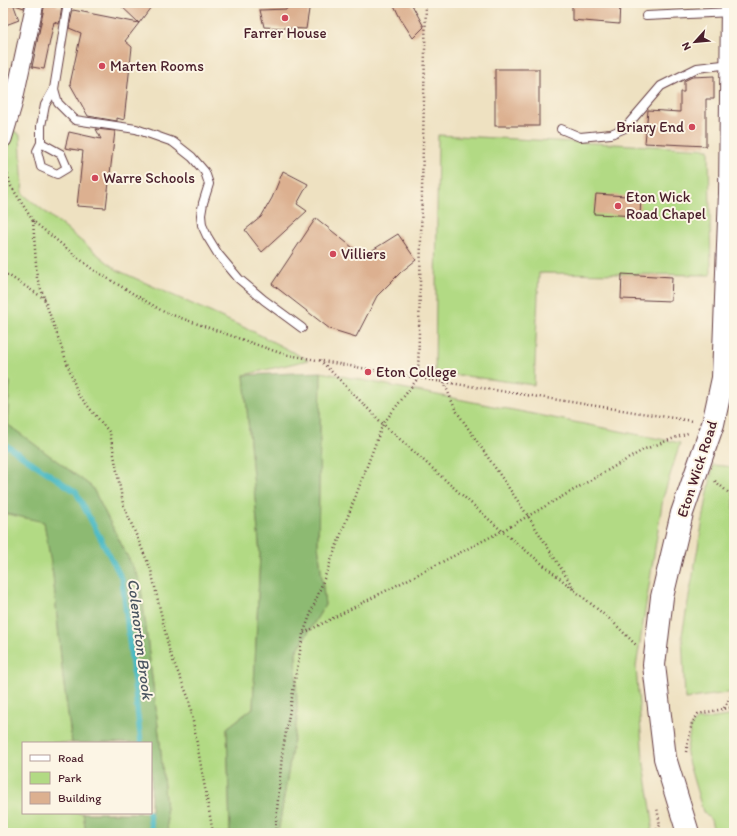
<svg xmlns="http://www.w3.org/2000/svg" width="737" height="836" viewBox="0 0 737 836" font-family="Itim,sans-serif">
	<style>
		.green { fill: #b2da84; stroke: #7e7c58 }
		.forest { fill: #8dba72; stroke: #6c6c4e }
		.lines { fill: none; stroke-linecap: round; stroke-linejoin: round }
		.stream { stroke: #4cbac4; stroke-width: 5.5 }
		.building { fill: #dcb090 }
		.lane-casing { stroke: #633c42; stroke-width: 10 }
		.street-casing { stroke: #633c42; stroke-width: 19 }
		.secondary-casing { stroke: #633c42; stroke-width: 24 }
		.path { stroke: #633c42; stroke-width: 2.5; stroke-dasharray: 1 3; stroke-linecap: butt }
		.lane { stroke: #fff; stroke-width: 8 }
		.street { stroke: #fff; stroke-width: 17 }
		.secondary { stroke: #fff; stroke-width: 22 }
		.poi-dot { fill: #d1495b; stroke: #fcf5e5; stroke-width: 1.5 }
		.labels { text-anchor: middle; stroke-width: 4; stroke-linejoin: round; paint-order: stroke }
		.poi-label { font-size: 15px; fill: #4a1f2b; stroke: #fcf5e5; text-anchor: start }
		.street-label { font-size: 15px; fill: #4a1f2b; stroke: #fcf5e5 }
		.water-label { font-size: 16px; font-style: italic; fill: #4b5561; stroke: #fcf5e5 }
	</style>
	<rect width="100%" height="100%" fill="#fcf5e5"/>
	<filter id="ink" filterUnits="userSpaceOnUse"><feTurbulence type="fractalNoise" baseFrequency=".025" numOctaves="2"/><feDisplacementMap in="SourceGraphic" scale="8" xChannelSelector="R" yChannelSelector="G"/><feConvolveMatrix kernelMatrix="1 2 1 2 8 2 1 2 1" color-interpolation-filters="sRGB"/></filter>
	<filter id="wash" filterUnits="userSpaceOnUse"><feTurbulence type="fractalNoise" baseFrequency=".012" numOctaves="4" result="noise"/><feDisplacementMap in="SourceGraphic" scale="16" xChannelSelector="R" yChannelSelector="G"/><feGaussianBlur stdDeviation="0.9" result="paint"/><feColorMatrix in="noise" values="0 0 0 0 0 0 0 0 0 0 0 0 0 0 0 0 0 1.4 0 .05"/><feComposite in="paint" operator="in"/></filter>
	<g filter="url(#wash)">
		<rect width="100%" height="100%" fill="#eee1c1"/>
		<g class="green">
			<polygon points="13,130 20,135 23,194 117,270 254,332 308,360 244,375 260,554 253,708 227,728 230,833 168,833 160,742 140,581 92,487 7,424 10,382 3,375 3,156"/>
			<polygon points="438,135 709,149 711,275 539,273 534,385 435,372"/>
			<polygon points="321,372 680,443 663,498 636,667 643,758 653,821 651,831 636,833 278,833 297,719 296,652 325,605 318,544"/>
			<polygon points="713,465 734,467 734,692 685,699 682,635"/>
			<polygon points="3,513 44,521 53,575 63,678 72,743 23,743 23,813 83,813 86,833 3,833"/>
			<polygon points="734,715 734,833 718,833 713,828 711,820 703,812 686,754 691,726 697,719 701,720"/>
		</g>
		<g class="forest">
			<polygon points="321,372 318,544 325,605 296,652 297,719 278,833 230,833 227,728 253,708 260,554 244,375"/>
			<polygon points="3,375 10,382 7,424 92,487 140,581 160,742 168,833 86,833 83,813 151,813 151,743 72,743 63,678 53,575 44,522 3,513"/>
		</g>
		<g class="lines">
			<g class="stream">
				<polyline points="3,443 76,492 122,579 141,743"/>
				<polyline points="149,813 152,833"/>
			</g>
		</g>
		<g id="blocks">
			<g class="building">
				<polygon points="3,3 13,3 19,20 3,26"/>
				<polygon points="15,3 25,3 24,8 15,5"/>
				<polygon points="45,3 58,3 57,6 62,7 59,24 54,22 44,69 32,67"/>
				<polygon points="118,3 154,3 139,23"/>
				<polygon points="286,3 310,3 306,29 264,27 260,10 287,9"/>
				<polygon points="393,3 411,3 424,27 413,38 400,18"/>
				<polygon points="572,3 620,3 619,24 572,20"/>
				<polygon points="73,10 139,23 125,41 132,47 124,120 117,118 117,121 88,116 70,84 81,33 69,28"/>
				<rect x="495" y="69" width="44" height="57"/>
				<polygon points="714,76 714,99 706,99 706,146 645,143 648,110 680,112 680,92 684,92 684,81 692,77"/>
				<polygon points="96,129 115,131 106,208 77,206 83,151 65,148 69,132 101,139"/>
				<polygon points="283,171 308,184 297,204 307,211 262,252 245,230 261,217 272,198"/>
				<polygon points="596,194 641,197 640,216 594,214"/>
				<polygon points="316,218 363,256 398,234 416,260 401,272 377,296 356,337 330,329 272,284"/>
				<polygon points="622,274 672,277 671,301 621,299"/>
			</g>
		</g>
	</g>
	<g filter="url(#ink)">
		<use href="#blocks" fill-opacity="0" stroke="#633c42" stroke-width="1"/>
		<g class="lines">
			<g class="lane-casing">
				<g id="lane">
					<polyline points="68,3 54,89 58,103 75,120 136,129 173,142 192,157 205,172 209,184 203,203 201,215 202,225 207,236 218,254 239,279 264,300 302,328"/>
					<polyline points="646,16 732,12"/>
					<polyline points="561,129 580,137 611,134 625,128 661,86 697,68 731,64"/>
					<polyline points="41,143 61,154 67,168 57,174 41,167 37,151 41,143 41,126 45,105 54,89"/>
				</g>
			</g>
			<g class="street-casing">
				<polyline id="street" points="3,139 13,105 35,3"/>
			</g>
			<g class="secondary-casing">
				<polyline id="secondary" points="688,833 665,758 654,665 662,597 682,513 713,424 723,378 730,193 732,3"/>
			</g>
			<g class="path">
				<polyline points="3,159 11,186 33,221 92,269 164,312 283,354 418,378 692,421"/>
				<polyline points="33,221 37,278 78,394 110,433 123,504 151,570 170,653 189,699 213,833"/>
				<polyline points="3,275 8,275 45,299"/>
				<polyline points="320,360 383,424 502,531 612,621 637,646"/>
				<polyline points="444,382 455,409 528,516 574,589"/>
				<polyline points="715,481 730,494 734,496"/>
				<polyline points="304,633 502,531 645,449 688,433"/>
				<polyline points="724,708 734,691"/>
				<polyline points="686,752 692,723 698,714 734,707"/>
				<polyline points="275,833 282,755 303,634 383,424 418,378 426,3"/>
				<polyline points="655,833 660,825 657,808"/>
			</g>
			<use href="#lane" class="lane"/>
			<use href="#street" class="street"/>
			<use href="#secondary" class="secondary"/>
		</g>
	</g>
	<g class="poi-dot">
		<circle cx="285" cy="18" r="4"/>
		<circle cx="102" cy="66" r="4"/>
		<circle cx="692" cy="127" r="4"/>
		<circle cx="95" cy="178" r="4"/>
		<circle cx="618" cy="206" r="4"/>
		<circle cx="333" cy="254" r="4"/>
		<circle cx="368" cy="372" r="4"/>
	</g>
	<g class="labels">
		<g class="poi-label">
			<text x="285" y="38" text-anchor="middle">Farrer House</text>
			<text x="110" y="71">Marten Rooms</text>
			<text x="684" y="132" text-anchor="end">Briary End</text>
			<text x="103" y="183">Warre Schools</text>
			<text x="626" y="202">Eton Wick<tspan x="626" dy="17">Road Chapel</tspan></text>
			<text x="341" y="259">Villiers</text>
			<text x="376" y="377">Eton College</text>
		</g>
		<g class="street-label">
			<text transform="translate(697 469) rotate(-72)" y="5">Eton Wick Road</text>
		</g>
		<g class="water-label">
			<text transform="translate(141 639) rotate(83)" y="6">Colenorton Brook</text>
		</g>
	</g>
	<rect width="737" height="836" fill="none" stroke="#fcf5e5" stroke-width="16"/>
	<rect x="22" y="742" width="130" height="72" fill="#fcf5e5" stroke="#b59f9b"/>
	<rect x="30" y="755" width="20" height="6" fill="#ffffff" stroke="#b59f9b"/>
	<text x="58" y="762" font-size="12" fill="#4a1f2b">Road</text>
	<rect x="30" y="772" width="20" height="12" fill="#b2da84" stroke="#b59f9b"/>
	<text x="58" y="782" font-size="12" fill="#4a1f2b">Park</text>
	<rect x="30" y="792" width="20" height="12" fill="#dcb090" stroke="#b59f9b"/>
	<text x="58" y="802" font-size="12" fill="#4a1f2b">Building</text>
	<g transform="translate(695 42) rotate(243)" stroke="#fcf5e5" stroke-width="3" paint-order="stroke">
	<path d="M0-3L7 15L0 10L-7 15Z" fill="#4a1f2b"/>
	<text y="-6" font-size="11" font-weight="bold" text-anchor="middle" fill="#4a1f2b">N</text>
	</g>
</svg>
